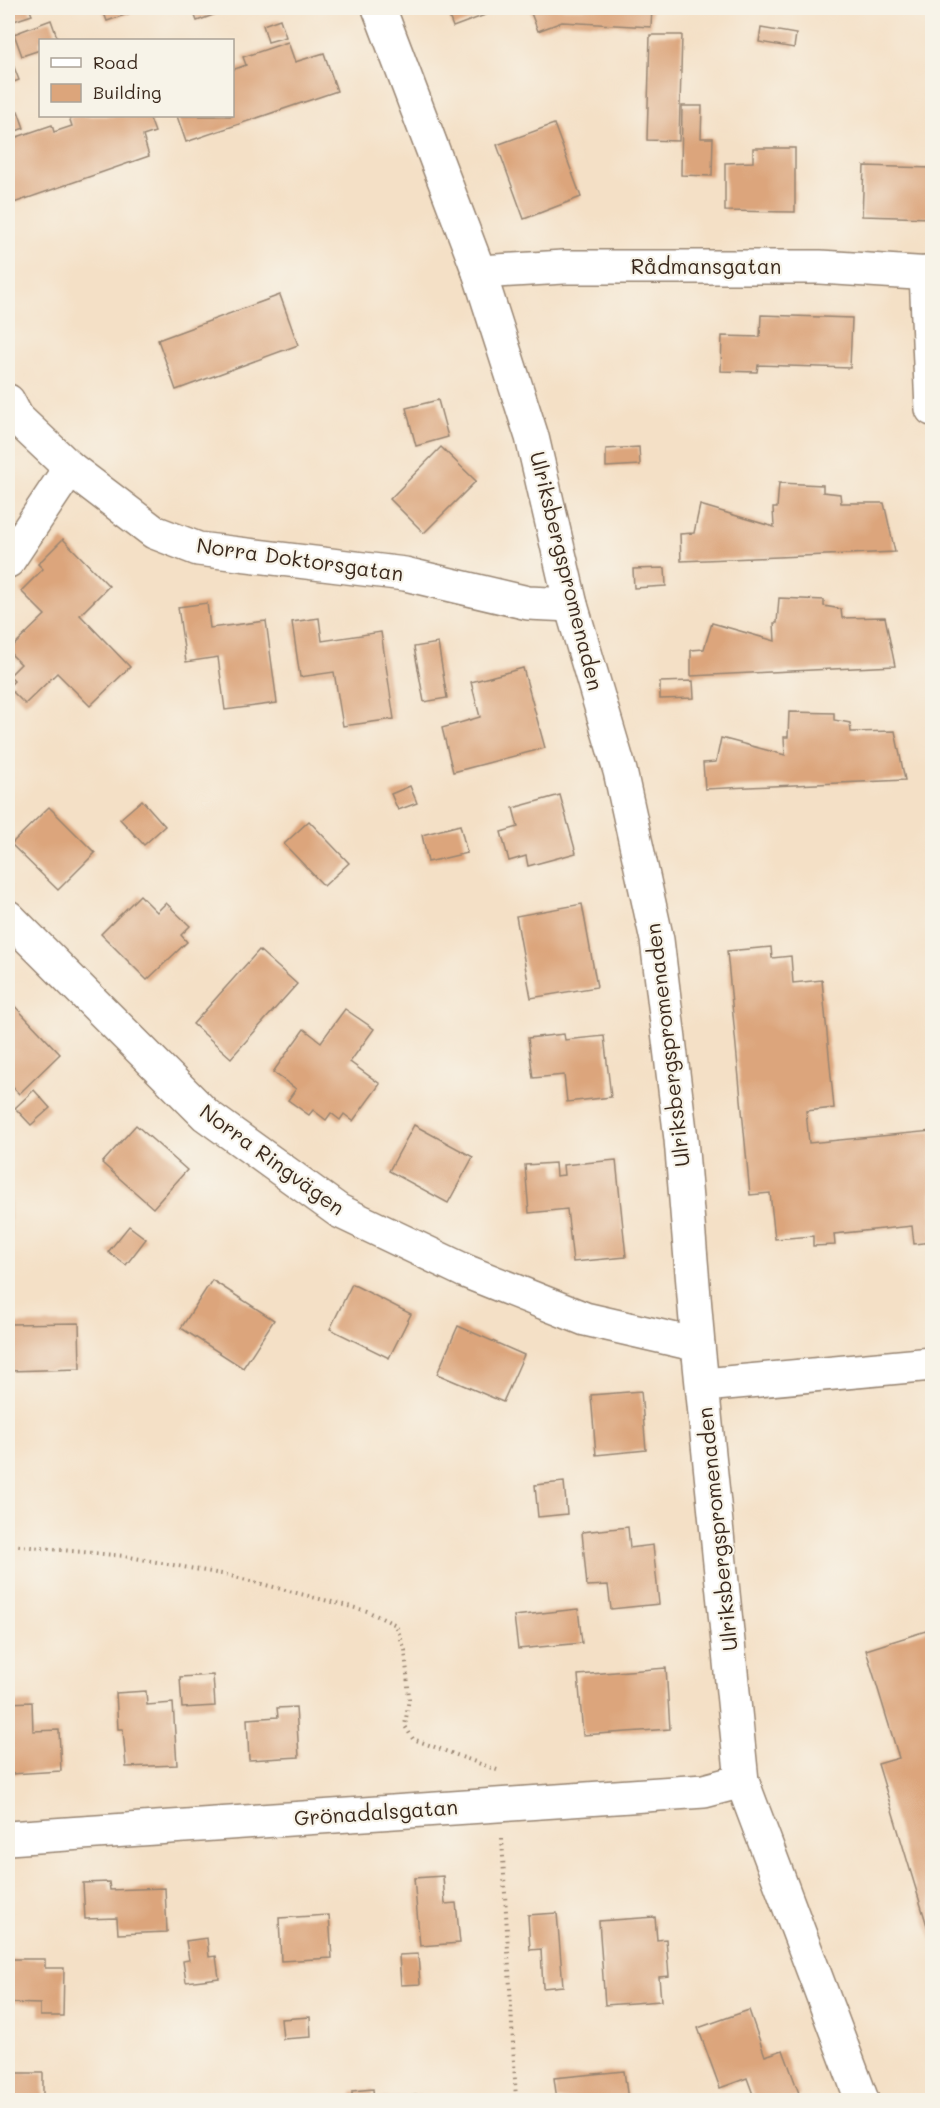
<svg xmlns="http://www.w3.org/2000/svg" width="940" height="2108" viewBox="0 0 940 2108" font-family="Mali,sans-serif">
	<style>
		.building { fill: #dca57b }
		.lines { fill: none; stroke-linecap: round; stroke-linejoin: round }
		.minor-casing { stroke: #988572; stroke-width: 36 }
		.path { stroke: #988572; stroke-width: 4; stroke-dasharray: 1.5 4.5; stroke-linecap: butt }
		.minor { stroke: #fff; stroke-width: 33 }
		.labels { text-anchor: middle; stroke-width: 4.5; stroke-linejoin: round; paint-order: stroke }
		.street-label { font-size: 21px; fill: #3b2a1e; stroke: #f7f3e8 }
	</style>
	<rect width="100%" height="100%" fill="#f7f3e8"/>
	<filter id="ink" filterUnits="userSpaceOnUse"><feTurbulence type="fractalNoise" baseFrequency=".0167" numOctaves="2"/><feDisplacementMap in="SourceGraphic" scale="12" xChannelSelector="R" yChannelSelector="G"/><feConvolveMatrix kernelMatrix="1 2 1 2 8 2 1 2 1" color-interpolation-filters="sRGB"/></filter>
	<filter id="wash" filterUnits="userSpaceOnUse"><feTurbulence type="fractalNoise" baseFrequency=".008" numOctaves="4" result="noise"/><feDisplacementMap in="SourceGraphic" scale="24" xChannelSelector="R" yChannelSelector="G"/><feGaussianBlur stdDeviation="1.35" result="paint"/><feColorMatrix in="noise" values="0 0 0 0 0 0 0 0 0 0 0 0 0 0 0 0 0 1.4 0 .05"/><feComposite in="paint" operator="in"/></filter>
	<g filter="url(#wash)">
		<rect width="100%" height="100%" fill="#f4e0c6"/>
		<g id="blocks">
			<g class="building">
				<polygon points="8,8 29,8 32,15 8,23"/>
				<polygon points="102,8 145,8 107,21"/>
				<polygon points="192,8 232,8 197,21"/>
				<polygon points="446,8 491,8 493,12 453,27"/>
				<polygon points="529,8 652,8 651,27 562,22 538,31"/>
				<polygon points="280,19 286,37 268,42 263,25"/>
				<polygon points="51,20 58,40 40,40 40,50 22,56 14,34"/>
				<polygon points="761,28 796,34 794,48 759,42"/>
				<polygon points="650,35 682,35 679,141 647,140"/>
				<polygon points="288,42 295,62 324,53 337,91 186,142 177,116 232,116 232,70 246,65 243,57"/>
				<polygon points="14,67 19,80 8,84 8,69"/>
				<polygon points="682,106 702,106 701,138 713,138 712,176 681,175"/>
				<polygon points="18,111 24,128 8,134 8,115"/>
				<polygon points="75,116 149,116 155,132 143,136 149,156 8,205 8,157 12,155 8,140 52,125 54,132 72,126 69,117"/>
				<polygon points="554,124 581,197 524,219 497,145"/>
				<polygon points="753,148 795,148 795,212 725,211 725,163 753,162"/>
				<polygon points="864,166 932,168 932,218 862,216"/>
				<polygon points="280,295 298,345 176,390 158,340"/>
				<polygon points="761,315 852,318 850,368 758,365 757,372 721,371 722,336 760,337"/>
				<polygon points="438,400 448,437 416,446 406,408"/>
				<polygon points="441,447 476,481 424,533 390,499"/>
				<polygon points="639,447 640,465 606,467 606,449"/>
				<polygon points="779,483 823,485 823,492 840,494 841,503 884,503 895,552 681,561 680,534 694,533 700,505 774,527 773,508 777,508"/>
				<polygon points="63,539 109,586 80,615 130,667 90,706 57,673 25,704 8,687 14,681 9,676 21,664 8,651 45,615 21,591 43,569 38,564"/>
				<polygon points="665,568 666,586 634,588 633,569"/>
				<polygon points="779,598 824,600 824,606 841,609 842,618 885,617 895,666 691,676 691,650 704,649 712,623 775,641 774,623 777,623"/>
				<polygon points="207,603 210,628 266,621 277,703 225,710 218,657 186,662 178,607"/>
				<polygon points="319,618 322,641 381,632 394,719 343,726 334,672 300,677 292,622"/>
				<polygon points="438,643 447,698 424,702 414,647"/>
				<polygon points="523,668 545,748 453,772 442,728 480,717 471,682"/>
				<polygon points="693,681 694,698 660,699 660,682"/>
				<polygon points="789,712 834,713 834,720 850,723 851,732 895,731 905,780 705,789 703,763 716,762 721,738 785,755 784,737 788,737"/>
				<polygon points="410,786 417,803 398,810 391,794"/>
				<polygon points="560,795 576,853 528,866 526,856 509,861 501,832 518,827 513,808"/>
				<polygon points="142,800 165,826 144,845 120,819"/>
				<polygon points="49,807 95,853 58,890 11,844"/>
				<polygon points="309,821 349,863 324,886 284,844"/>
				<polygon points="460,825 467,853 428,862 422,835"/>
				<polygon points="140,895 157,912 166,903 190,926 181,935 187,942 147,980 101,934"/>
				<polygon points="582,904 597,987 531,998 516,916"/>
				<polygon points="771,947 772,958 791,956 793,983 822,980 834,1108 806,1111 809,1143 932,1131 932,1242 914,1244 912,1226 834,1234 835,1245 813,1246 813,1236 775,1239 770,1193 750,1195 727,951"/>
				<polygon points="259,950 297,984 231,1058 193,1024"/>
				<polygon points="8,999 60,1054 19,1094 8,1082"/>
				<polygon points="345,1009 374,1029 350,1062 380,1084 353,1121 344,1114 340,1120 331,1113 326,1120 313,1110 309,1115 288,1100 296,1089 273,1072 304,1029 321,1042"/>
				<polygon points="564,1034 565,1040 604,1036 611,1097 567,1102 564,1075 533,1078 528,1038"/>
				<polygon points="34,1090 50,1108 31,1125 15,1108"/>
				<polygon points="136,1125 187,1170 153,1208 102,1163"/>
				<polygon points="414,1125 473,1157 448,1203 389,1171"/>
				<polygon points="616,1160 626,1257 573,1262 567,1209 529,1213 525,1165 555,1163 556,1176 564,1175 563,1165"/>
				<polygon points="8,1171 10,1171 11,1241 8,1241"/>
				<polygon points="129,1226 146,1239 126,1265 108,1252"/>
				<polygon points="212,1280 274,1320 243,1368 181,1328"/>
				<polygon points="352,1284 411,1314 389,1358 330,1329"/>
				<polygon points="79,1323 80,1369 8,1371 8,1324"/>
				<polygon points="458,1326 524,1355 503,1402 437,1374"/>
				<polygon points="641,1391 646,1450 596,1455 591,1395"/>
				<polygon points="564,1482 567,1514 538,1517 535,1485"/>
				<polygon points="628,1527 630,1548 653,1545 659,1604 611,1609 608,1585 587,1586 582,1532"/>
				<polygon points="578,1609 582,1643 518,1649 514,1616"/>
				<polygon points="932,1629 932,1942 878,1764 899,1758 866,1650"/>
				<polygon points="666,1668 670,1729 583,1735 578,1675"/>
				<polygon points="213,1675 215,1706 182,1708 180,1677"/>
				<polygon points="146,1691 147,1705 173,1703 177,1765 126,1767 123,1729 118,1729 116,1693"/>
				<polygon points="32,1702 33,1731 59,1730 61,1771 11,1774 8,1703"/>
				<polygon points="296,1707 299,1757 249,1760 247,1719 278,1717 277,1708"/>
				<polygon points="443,1876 445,1904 456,1903 460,1943 420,1946 414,1878"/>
				<polygon points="109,1882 110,1890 165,1888 167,1932 118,1934 117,1918 85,1919 83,1883"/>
				<polygon points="557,1913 563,1986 543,1988 541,1949 530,1950 528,1915"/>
				<polygon points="329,1915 332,1958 281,1961 279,1918"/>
				<polygon points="655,1917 657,1940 666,1939 669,1976 659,1977 661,2001 605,2005 599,1921"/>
				<polygon points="207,1938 209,1957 216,1956 219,1978 186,1982 183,1961 189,1960 186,1941"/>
				<polygon points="418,1954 420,1984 401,1985 399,1955"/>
				<polygon points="8,1959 45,1959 45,1968 64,1968 63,2016 40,2016 40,2004 8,2003"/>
				<polygon points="749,2010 765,2056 783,2050 800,2096 789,2100 755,2100 747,2078 720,2088 698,2028"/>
				<polygon points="310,2017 311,2037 283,2039 281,2019"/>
				<polygon points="624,2071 628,2100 557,2100 554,2078"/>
				<rect x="8" y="2073" width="35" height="27"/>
				<polygon points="373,2089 374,2099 420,2095 421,2100 352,2100 352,2091"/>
			</g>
		</g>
	</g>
	<g filter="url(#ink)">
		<use href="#blocks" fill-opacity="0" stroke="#988572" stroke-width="1.5"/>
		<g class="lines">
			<g class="minor-casing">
				<g id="minor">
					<polyline points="379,8 479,272 532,437 571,605 620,771 657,940 681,1139 698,1345 742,1781 862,2100"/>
					<polyline points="479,272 564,267 820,267 932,274"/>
					<polyline points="926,273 932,409"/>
					<polyline points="8,401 17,418 70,468 154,532 198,549 405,574 528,603 571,605"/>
					<polyline points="8,561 70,468"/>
					<polyline points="8,917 206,1115 339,1211 465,1271 585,1319 698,1345"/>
					<polyline points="704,1385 932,1364"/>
					<polyline points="8,1838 704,1791 742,1781"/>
				</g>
			</g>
			<g class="path">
				<polyline points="8,1542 10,1545 124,1556 227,1575 367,1611 396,1625 405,1650 409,1698 405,1726 413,1739 497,1770"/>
				<polyline points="502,1838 516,2100"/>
			</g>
			<use href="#minor" class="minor"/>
		</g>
	</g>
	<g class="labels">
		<g class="street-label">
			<text x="706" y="274">Rådmansgatan</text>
			<text transform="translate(300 560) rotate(8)" y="7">Norra Doktorsgatan</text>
			<text transform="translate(566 571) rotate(76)" y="7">Ulriksbergspromenaden</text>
			<text transform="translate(668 1045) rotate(-97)" y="7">Ulriksbergspromenaden</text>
			<text transform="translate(272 1160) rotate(36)" y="7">Norra Ringvägen</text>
			<text transform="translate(718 1529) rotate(-96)" y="7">Ulriksbergspromenaden</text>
			<text transform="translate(376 1813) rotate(-4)" y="7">Grönadalsgatan</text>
		</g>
	</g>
	<rect width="940" height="2108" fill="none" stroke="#f7f3e8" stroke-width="30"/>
	<rect x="39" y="39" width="195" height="78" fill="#f7f3e8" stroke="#aca397" stroke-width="1.5"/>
	<rect x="51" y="58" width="30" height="9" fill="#ffffff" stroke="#aca397" stroke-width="1.5"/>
	<text x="93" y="69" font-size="18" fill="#3b2a1e">Road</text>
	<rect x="51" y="84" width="30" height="18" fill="#dca57b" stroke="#aca397" stroke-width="1.5"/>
	<text x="93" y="99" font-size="18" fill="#3b2a1e">Building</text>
</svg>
